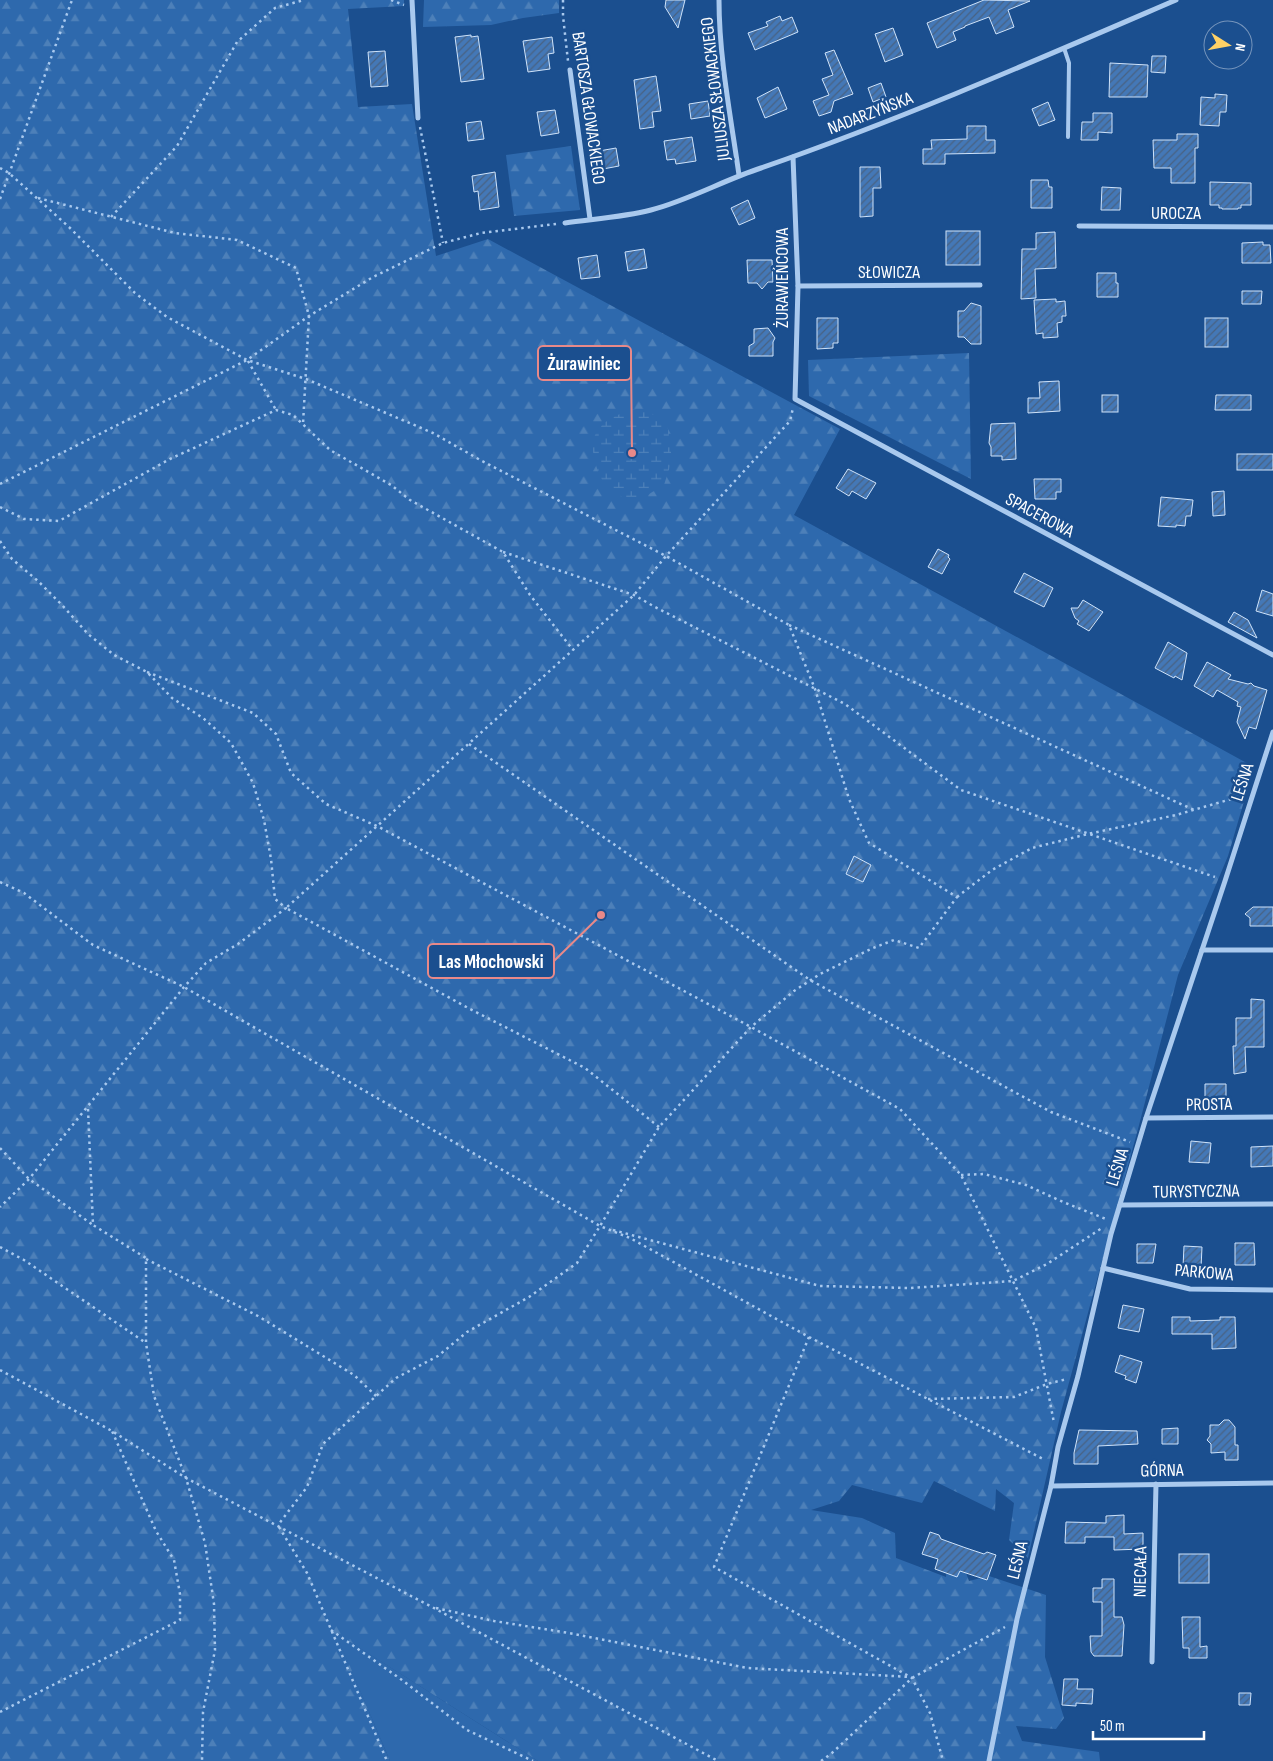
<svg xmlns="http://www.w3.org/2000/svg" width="1273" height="1761" viewBox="0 0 1273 1761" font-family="'Sofia Sans Condensed',sans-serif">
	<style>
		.green { fill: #2e69ad }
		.forest { fill: url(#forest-firs) }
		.wetland { fill: url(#wetland-marsh) }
		.building { fill: url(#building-hatch); stroke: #cfe3fa }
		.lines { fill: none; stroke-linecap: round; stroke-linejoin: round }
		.path { stroke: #a9c9ee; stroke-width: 2.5; stroke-dasharray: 2.5 4; stroke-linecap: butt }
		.service { stroke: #a9c9ee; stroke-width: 4 }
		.minor { stroke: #a9c9ee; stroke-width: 5 }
		.labels { text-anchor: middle; stroke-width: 5; stroke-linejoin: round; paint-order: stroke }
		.street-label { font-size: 18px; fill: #fff; stroke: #1b4f8f }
		.leader { fill: none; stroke: #e88989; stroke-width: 2 }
		.callout-dot { fill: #e88989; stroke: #1b4f8f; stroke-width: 2 }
		.callout { fill: #1b4f8f; stroke: #e88989; stroke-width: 2 }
		.callout-label { font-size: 19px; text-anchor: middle; font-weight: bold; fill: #fff }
	</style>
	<defs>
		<pattern id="forest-firs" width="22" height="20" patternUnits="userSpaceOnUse" patternTransform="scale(1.25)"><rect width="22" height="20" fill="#2e69ad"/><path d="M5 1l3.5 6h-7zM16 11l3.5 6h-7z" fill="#4d80b9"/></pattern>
		<pattern id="wetland-marsh" width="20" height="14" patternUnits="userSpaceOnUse" patternTransform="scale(1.25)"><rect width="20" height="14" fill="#2e69ad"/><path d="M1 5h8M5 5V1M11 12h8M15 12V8" fill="none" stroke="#4d80b9"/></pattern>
		<pattern id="building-hatch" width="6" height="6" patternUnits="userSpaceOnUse" patternTransform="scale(1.25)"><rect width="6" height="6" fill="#4478b7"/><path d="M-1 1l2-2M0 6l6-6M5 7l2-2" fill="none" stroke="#486282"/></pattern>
	</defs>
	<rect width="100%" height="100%" fill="#1b4f8f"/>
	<polygon class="green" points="335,1632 535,1759 538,1761 390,1761"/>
	<g class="forest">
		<polygon points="0,0 404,0 404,6 348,9 358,107 412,104 436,256 488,239 840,429 794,515 1254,767 1228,856 1178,975 1138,1129 1061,1412 1028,1558 1009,1540 1014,1503 996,1489 995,1511 934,1481 922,1503 852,1485 839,1501 811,1510 862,1518 895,1533 896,1558 946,1577 947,1565 963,1565 969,1581 989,1576 1046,1595 1045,1657 1064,1718 1056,1729 1016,1726 1022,1741 1099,1752 1100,1761 538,1761 336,1633 390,1761 0,1761"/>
		<polygon points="424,0 559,0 559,13 523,18 491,25 423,27"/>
		<polygon points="571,146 580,210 514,216 506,155"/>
		<polygon points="969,353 971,479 809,396 808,360"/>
	</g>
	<path class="wetland" d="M633 409 650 413 667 422 672 460 664 485 644 497 629 501C606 487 600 484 594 457 588 427 608 418 633 409Z"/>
	<g class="building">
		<polygon points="666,0 685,0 678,28 665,7"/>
		<polygon points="984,0 1030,1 1008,10 1014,27 996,34 989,17 965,26 965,27 953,32 956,40 937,48 927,23"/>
		<polygon points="780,16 782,21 792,17 798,32 755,50 748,33 768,26 766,22"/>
		<polygon points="893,28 903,55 885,62 875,34"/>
		<polygon points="471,35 471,37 478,36 484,79 461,82 455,37"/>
		<polygon points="552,37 554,53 548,54 550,69 528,72 523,41"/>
		<polygon points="834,50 853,94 834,101 831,112 819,116 813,101 829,95 822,79 833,75 825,53"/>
		<polygon points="385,51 388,86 371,87 368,52"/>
		<polygon points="1152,56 1166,56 1165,73 1151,72"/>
		<polygon points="1110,63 1148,65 1147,97 1109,97"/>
		<polygon points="656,76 661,111 652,112 654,127 640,129 634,80"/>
		<polygon points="881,83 886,97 873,102 868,88"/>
		<polygon points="778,87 787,109 765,118 757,98"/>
		<polygon points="1215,94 1227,95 1226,112 1220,112 1219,126 1200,125 1201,97 1215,98"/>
		<polygon points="708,101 710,116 691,119 689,104"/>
		<polygon points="1048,102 1055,120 1039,126 1032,109"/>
		<polygon points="555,110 559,133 541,136 537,112"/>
		<polygon points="1093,113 1112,113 1112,133 1098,132 1098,140 1081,140 1082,122 1093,122"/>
		<polygon points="481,121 484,139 468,141 466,123"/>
		<polygon points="967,126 986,126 986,140 995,140 995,153 945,154 945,164 923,164 923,149 932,149 931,140 967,139"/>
		<polygon points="1177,134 1198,134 1198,148 1195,148 1195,183 1171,183 1171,168 1154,168 1153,140 1177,140"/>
		<polygon points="692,137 696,161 676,164 675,159 667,160 664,141"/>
		<polygon points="616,148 619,166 603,169 599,151"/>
		<polygon points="860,167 880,167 881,188 873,188 873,216 860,217"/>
		<polygon points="495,172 499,207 480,210 478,191 474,192 472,176"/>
		<polygon points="1031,180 1048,180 1049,187 1052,187 1052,208 1031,208"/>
		<polygon points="1210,182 1251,183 1251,205 1241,205 1241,208 1238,208 1238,209 1222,209 1222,208 1219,208 1219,205 1210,205"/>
		<polygon points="1102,187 1121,188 1120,210 1101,210"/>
		<polygon points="748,200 755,218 739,225 731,208"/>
		<rect x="946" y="231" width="34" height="34"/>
		<polygon points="1055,232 1056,268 1035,269 1036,298 1021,299 1022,249 1036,249 1036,233"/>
		<polygon points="1263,242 1263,245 1270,245 1271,263 1242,263 1242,243"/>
		<polygon points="644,249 647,268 628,271 625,252"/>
		<polygon points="597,255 600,277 581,279 578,258"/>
		<polygon points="747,260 772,260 773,282 768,282 762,289 757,283 748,283"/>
		<polygon points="1097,273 1116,273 1116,283 1118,283 1118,297 1097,297"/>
		<polygon points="1242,291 1262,291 1261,304 1242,304"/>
		<polygon points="1056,299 1056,302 1065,301 1066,316 1062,316 1062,322 1057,323 1058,337 1043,338 1043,333 1036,334 1034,300"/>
		<polygon points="971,303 981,306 981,344 971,344 964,337 958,337 958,311 964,311"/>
		<polygon points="817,318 838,318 838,343 833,343 833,348 817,349"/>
		<rect x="1205" y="318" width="23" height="29"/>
		<polygon points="768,328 775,338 773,342 773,356 749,356 749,346 754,343 754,329"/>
		<polygon points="1059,381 1060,411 1028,413 1028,398 1040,398 1039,382"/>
		<rect x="1102" y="395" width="16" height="17"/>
		<polygon points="1216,395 1251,395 1251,410 1215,410"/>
		<polygon points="1015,423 1016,459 1002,460 1002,456 991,456 991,447 989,443 991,424"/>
		<rect x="1237" y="454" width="36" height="16"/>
		<polygon points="848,469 876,483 866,499 852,491 849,496 836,488"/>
		<polygon points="1034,479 1061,479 1061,492 1056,492 1056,499 1035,499"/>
		<polygon points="1224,491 1225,515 1213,516 1212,492"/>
		<polygon points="1161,497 1193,500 1191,516 1186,516 1185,526 1176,525 1176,527 1158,526"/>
		<polygon points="938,549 949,555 948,557 950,559 942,574 928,567"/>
		<polygon points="1024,573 1053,588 1044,607 1014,592"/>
		<polygon points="1262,590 1273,594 1273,616 1256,611"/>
		<polygon points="1083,600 1103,612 1089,631 1077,624 1079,621 1075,618 1071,608 1078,608"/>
		<polygon points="1234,612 1248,620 1257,638 1228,622"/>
		<polygon points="1168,642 1187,653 1182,680 1175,676 1174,678 1155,668"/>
		<polygon points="1207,662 1231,675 1228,679 1248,684 1251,683 1254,686 1267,690 1256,729 1249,727 1245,739 1237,722 1241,707 1237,706 1238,702 1217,690 1213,697 1194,686"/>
		<polygon points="854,856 871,865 863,882 846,874"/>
		<polygon points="1253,907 1273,907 1273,926 1250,926 1250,918 1245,914"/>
		<polygon points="1251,999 1264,1000 1264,1047 1245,1047 1246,1072 1234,1074 1233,1046 1236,1046 1236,1018 1251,1018"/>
		<polygon points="1205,1084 1226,1084 1226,1102 1205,1104"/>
		<polygon points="1191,1141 1211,1143 1209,1163 1189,1162"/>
		<polygon points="1273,1146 1273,1166 1251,1167 1251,1147"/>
		<polygon points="1235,1243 1254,1243 1255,1265 1235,1265"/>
		<polygon points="1137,1244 1156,1244 1153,1263 1137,1263"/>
		<polygon points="1184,1246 1202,1247 1201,1268 1183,1267"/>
		<polygon points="1123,1305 1144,1309 1139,1332 1118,1328"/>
		<polygon points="1172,1317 1190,1317 1190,1321 1220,1320 1220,1317 1235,1317 1236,1348 1212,1349 1212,1334 1172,1334"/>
		<polygon points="1120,1355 1142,1362 1136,1383 1125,1379 1126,1376 1115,1372"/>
		<polygon points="1224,1420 1229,1420 1235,1427 1235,1445 1238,1445 1238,1460 1225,1460 1225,1452 1211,1453 1211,1444 1207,1440 1210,1436 1210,1425 1219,1425"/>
		<polygon points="1178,1428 1178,1444 1162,1444 1162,1429"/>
		<polygon points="1079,1430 1137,1431 1138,1444 1098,1446 1098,1464 1074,1464 1074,1453"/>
		<polygon points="1124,1515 1124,1534 1143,1533 1143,1549 1114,1550 1114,1537 1085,1537 1085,1543 1065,1543 1066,1522 1106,1523 1106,1516"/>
		<polygon points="930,1532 939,1535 941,1539 966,1548 984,1554 987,1552 996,1555 987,1580 960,1571 957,1577 935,1569 938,1559 922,1554"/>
		<rect x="1179" y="1554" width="30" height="29"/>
		<polygon points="1102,1579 1114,1579 1114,1617 1122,1617 1124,1625 1122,1656 1094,1656 1091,1652 1090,1636 1102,1636 1102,1602 1093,1602 1093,1588 1102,1588"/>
		<polygon points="1182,1617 1200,1617 1200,1647 1207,1646 1207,1658 1189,1658 1189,1648 1183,1648"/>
		<polygon points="1064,1679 1078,1679 1077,1689 1093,1689 1092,1704 1076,1703 1076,1706 1062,1705"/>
		<polygon points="1239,1693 1251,1693 1250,1705 1239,1705"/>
	</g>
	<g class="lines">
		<g class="path">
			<polyline points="391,0 404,5"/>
			<polyline points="563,0 563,16 568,61"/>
			<polyline points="420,127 443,243"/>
			<polyline points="0,168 9,173 70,228 135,293 167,317 247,360 306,379 433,433 482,461 666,556 789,625 815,689 849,799 869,843 957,897 919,948 894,940 873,948 820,974 794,991 751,1027 659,1127 600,1226 630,1238 809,1337 714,1567 912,1678 930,1713 943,1761"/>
			<polyline points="38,198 175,233 237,240 296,268 309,316 303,424"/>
			<polyline points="0,199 72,0"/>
			<polyline points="111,217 177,146 237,42 275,8 304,0"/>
			<polyline points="248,361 276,410"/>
			<polyline points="0,484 247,360 309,316 373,277 443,243 481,233 556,224"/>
			<polyline points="0,507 24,519 59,521 170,459 276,410 293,415 330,450 391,485 410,500 503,552 530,595 573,650"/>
			<polyline points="0,541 12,559 38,581 62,605 88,634 114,655 147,672 172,698 203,718 231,743 253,783 264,820 271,859 275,899 286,908 238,944 206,963 184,987 29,1179 0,1207"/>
			<polyline points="503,552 634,595 655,607 845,704 961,790 1215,877"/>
			<polyline points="789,625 1194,810"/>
			<polyline points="147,672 253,713 276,734 291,773 326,804 377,826 751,1027 900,1109 961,1175 1036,1328 1054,1423"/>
			<polyline points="469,744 810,980 1051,1112 1130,1142"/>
			<polyline points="0,882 24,893 93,945 184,987 600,1226 577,1263 529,1297 467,1332 438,1356 396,1378 323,1444 307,1487 278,1525"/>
			<polyline points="957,897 992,870 1032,848 1088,834 1176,815 1242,796"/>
			<polyline points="88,1109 93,1225 146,1258 146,1343 154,1396 186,1478 205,1543 214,1604 215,1650 203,1712 202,1761"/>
			<polyline points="659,1127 585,1068 470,1009 286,908 634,595 666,556 790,421 793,408"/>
			<polyline points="0,1148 29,1179 93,1225"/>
			<polyline points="961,1175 984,1174 1026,1185 1063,1202 1106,1219"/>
			<polyline points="613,1230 820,1286 910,1288 1013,1281 1047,1264 1102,1228"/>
			<polyline points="0,1247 24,1260 146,1343"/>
			<polyline points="146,1259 258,1316 354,1375 376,1396"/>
			<polyline points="809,1337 1045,1460"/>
			<polyline points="0,1370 112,1431 186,1478 432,1607 718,1761"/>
			<polyline points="928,1399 1014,1397 1047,1384 1067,1379"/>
			<polyline points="279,1527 307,1573 387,1761"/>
			<polyline points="436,1608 494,1621 569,1633 747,1668 911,1677"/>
			<polyline points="331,1630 402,1680 467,1730 533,1761"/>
			<polyline points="0,1712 180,1620 180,1594 174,1560 156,1531 112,1431"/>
			<polyline points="821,1761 832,1753 912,1678 1005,1627"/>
		</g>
		<polyline class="service" points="1064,48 1069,63 1068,137"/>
		<g class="minor">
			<polyline points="412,0 418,118"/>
			<path d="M719 0C719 58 731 118 739 175"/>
			<polyline points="570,70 590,219"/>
			<polyline points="793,157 798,286 795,399 1273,655"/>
			<path d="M565 223C593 219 624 217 651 210 689 200 724 180 761 168 902 119 1039 59 1176 0"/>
			<polyline points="1079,226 1273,227"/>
			<polyline points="798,286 980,285"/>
			<polyline points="1202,950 1273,950"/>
			<polyline points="1146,1118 1273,1117"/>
			<polyline points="1120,1205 1273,1204"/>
			<polyline points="1103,1268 1190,1289 1273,1290"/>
			<polyline points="1051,1486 1273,1483"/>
			<polyline points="1152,1662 1156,1484"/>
			<polyline points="989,1761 1017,1619 1051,1486 1058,1447 1078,1376 1111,1234 1146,1118 1225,881 1273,732"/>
		</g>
	</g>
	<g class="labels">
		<g class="street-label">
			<text transform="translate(715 89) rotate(-97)" y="6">JULIUSZA SŁOWACKIEGO</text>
			<text transform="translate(589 108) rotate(82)" y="6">BARTOSZA GŁOWACKIEGO</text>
			<text transform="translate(870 113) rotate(-21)" y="6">NADARZYŃSKA</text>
			<text x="1176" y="219">UROCZA</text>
			<text x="889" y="278">SŁOWICZA</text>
			<text transform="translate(782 278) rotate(-90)" y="6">ŻURAWIEŃCOWA</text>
			<text transform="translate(1040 515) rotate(28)" y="6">SPACEROWA</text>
			<text transform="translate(1242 782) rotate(-72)" y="6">LEŚNA</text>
			<text transform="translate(1209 1104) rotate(-1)" y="6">PROSTA</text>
			<text transform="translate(1117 1167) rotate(-73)" y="6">LEŚNA</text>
			<text transform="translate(1196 1191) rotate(-1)" y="6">TURYSTYCZNA</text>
			<text transform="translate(1204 1272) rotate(5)" y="6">PARKOWA</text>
			<text transform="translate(1162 1470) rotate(-1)" y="6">GÓRNA</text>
			<text transform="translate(1017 1560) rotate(-76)" y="6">LEŚNA</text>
			<text transform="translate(1140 1572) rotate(-89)" y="6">NIECAŁA</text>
		</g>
	</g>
	<path class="leader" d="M632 453L631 363M601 915L554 961"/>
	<g class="callout-dot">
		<circle cx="632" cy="453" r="5"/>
		<circle cx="601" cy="915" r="5"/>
	</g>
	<g class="callout">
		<rect x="538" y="346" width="93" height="34" rx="5"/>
		<rect x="428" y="944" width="126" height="34" rx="5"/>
	</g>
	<g class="callout-label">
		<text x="584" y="370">Żurawiniec</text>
		<text x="491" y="968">Las Młochowski</text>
	</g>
	<g transform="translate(1228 45) rotate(101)"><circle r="24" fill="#1b4f8f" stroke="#7695bc"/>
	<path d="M0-4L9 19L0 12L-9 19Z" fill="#ffd166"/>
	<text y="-8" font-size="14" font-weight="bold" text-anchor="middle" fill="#ffffff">N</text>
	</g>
	<path d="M1093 1731v8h111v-8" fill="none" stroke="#ffffff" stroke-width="2.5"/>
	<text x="1100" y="1731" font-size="15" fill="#ffffff" stroke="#1b4f8f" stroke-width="4" paint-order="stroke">50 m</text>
</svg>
